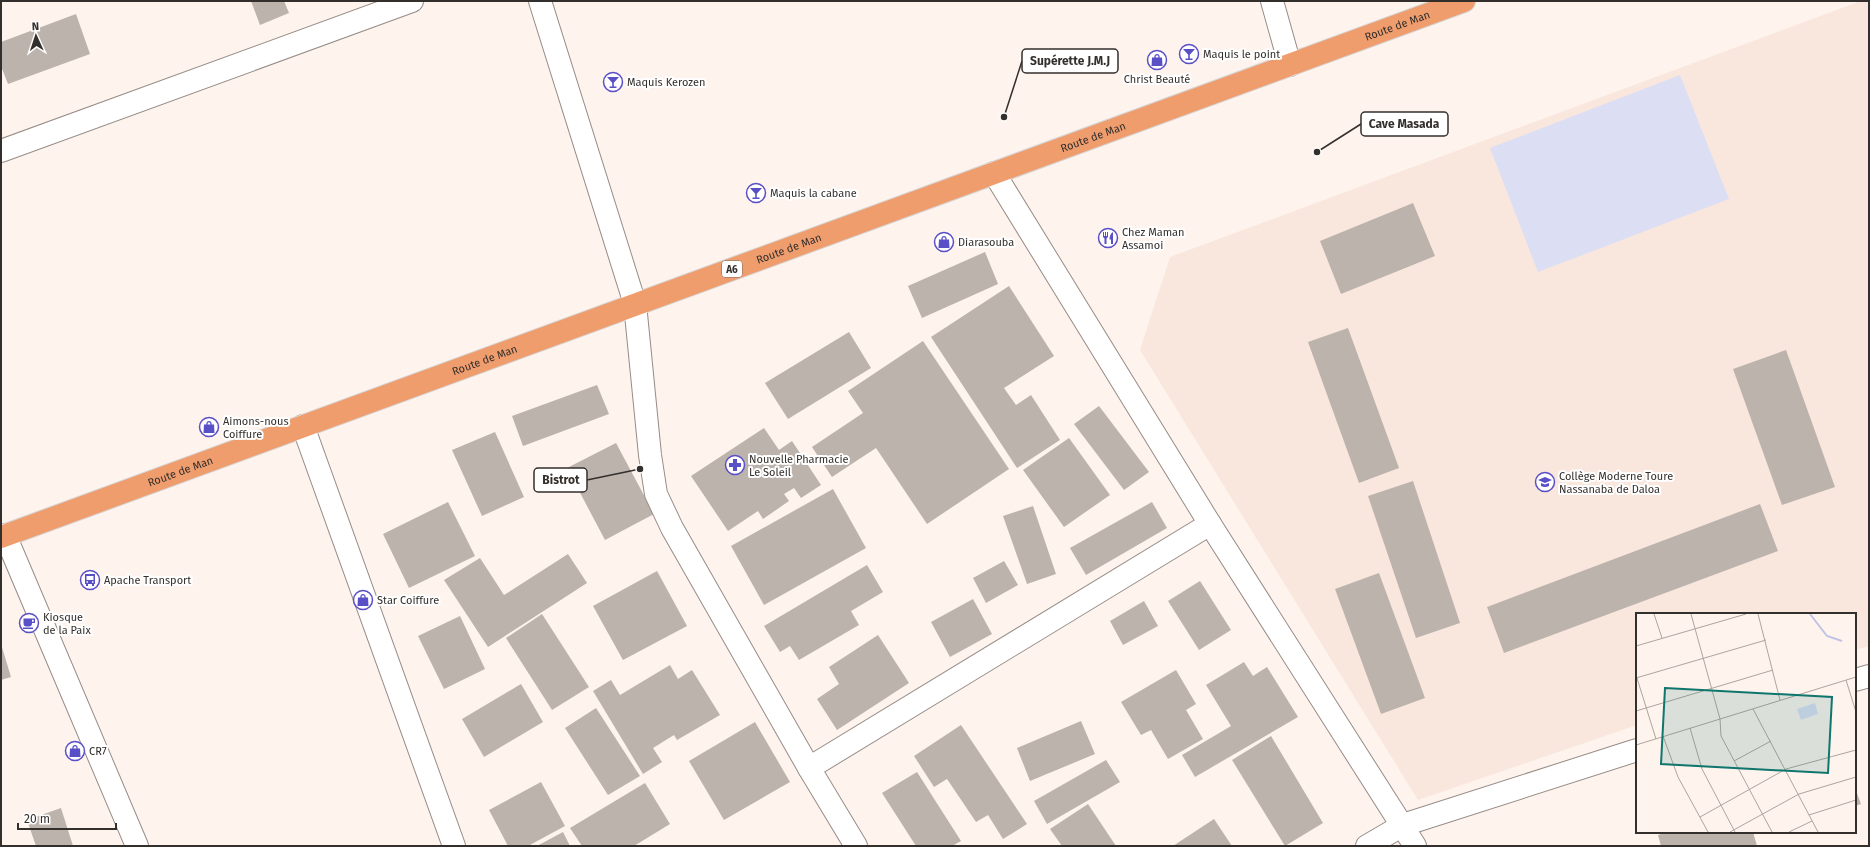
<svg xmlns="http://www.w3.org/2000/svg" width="1870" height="847" viewBox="0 0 1870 847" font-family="'Fira Sans',sans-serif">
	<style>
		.built { fill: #f9e7dd }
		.green { fill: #dcdef4 }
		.building { fill: #bdb3ad }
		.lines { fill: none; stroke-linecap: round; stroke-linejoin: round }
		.street-casing { stroke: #968c87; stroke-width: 24 }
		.secondary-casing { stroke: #968c87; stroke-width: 24 }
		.highway-casing { stroke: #d6d5d5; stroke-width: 24 }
		.street { stroke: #fff; stroke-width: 22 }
		.secondary { stroke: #fff; stroke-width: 22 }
		.highway { stroke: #f09d6e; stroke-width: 22 }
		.labels { text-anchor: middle; stroke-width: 4; stroke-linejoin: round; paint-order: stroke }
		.shield { fill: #fff; stroke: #706d6c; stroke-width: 1 }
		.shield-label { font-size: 10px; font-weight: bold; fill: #332f2d }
		.street-label { font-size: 11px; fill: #332f2d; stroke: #fff }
		.poi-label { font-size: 11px; fill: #332f2d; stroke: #fff; text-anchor: start }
		.inset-river { fill: none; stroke: #c0c3e5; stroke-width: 2 }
		.inset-road { fill: none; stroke: #ada5a0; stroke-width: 1 }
		.view { fill: #0f766e; fill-opacity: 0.15; stroke: #0f766e; stroke-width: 2 }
		.inset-edge { fill: none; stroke: #332f2d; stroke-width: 2 }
		.leader { fill: none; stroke: #332f2d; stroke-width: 1.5 }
		.callout-dot { fill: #332f2d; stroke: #fff; stroke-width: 1.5 }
		.callout { fill: #fff; stroke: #332f2d; stroke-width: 1.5 }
		.callout-label { font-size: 12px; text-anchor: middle; font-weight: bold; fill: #332f2d }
	</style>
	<rect width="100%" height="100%" fill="#fef3ed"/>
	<polygon class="built" points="1861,1 1869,1 1869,646 1855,650 1855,614 1637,614 1637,725 1418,800 1140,350 1170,257"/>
	<polygon class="green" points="1680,75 1729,199 1538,272 1490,148"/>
	<g class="building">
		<polygon points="251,1 284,1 289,13 260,25"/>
		<polygon points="76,14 90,54 8,84 1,66 1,42"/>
		<polygon points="1413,203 1435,256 1341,294 1320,241"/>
		<polygon points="985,252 998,284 922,318 908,286"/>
		<polygon points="1009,286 1054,356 1004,388 1016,405 1031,395 1060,440 1017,468 931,337"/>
		<polygon points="1348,328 1399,468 1359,483 1308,342"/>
		<polygon points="849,332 871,368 788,419 765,383"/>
		<polygon points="923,341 1009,469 927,524 876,448 832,477 812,447 863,413 848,391"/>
		<polygon points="1786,350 1835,487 1782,505 1733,369"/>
		<polygon points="597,385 609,414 523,446 512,416"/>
		<polygon points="1099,406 1149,472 1124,490 1074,424"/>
		<polygon points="764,428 779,450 792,441 821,485 801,498 794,488 784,494 789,501 763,519 758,511 728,531 691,476"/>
		<polygon points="495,432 524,497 482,516 452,450"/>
		<polygon points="1069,438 1110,495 1064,527 1023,470"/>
		<polygon points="616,443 654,514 605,540 567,468"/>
		<polygon points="1413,481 1460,623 1416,638 1368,496"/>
		<polygon points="833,489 866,548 764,605 731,546"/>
		<polygon points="448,502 475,556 409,588 383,534"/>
		<polygon points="1152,502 1167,528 1086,575 1070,548"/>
		<polygon points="1760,504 1778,551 1504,653 1487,607"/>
		<polygon points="1033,506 1056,574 1027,584 1003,516"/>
		<polygon points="568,554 587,583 488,647 444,580 480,558 504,595"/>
		<polygon points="1004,561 1018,585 986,603 973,578"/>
		<polygon points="867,565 883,592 851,611 859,625 799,660 790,646 780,652 764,626"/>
		<polygon points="657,571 687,626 623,660 593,606"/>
		<polygon points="1379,573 1425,698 1381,714 1335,589"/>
		<polygon points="1200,581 1231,630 1199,650 1168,601"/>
		<polygon points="973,599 992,634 950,657 931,622"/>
		<polygon points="1144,601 1158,626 1123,645 1110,621"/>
		<polygon points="542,614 589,687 552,710 506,638"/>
		<polygon points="460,616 485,669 444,689 418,636"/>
		<polygon points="878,635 909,683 837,730 817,699 839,684 829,667"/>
		<polygon points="1,644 11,677 1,680"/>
		<polygon points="1244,662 1253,676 1267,667 1298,717 1195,777 1182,755 1231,726 1206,685"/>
		<polygon points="670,665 678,679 692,670 720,715 677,740 674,735 653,748 662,762 643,774 593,691 611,680 620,695"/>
		<polygon points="1176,670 1196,704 1186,710 1203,739 1168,759 1151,730 1141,735 1121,702"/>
		<polygon points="521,684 543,722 484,757 462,719"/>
		<polygon points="596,708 640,776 608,795 565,728"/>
		<polygon points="1081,721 1095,754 1030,781 1017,748"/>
		<polygon points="755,722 790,782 724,820 689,761"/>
		<polygon points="961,725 1027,824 1003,839 988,815 976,822 947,779 934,787 914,756"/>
		<polygon points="1271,736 1323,823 1285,846 1232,760"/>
		<polygon points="1106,760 1120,782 1047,824 1034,801"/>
		<polygon points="917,772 961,841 952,846 916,846 882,793"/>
		<polygon points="541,782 565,826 528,846 508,846 489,810"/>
		<polygon points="645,783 670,824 634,846 582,846 570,828"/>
		<polygon points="1855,788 1861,804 1855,806"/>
		<polygon points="1088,804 1116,846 1062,846 1050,829"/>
		<polygon points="61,808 73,846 36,846 27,820"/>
		<polygon points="1214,819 1232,846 1173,846"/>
		<polygon points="563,832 570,846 537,846"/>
		<polygon points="1668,832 1753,832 1757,846 1661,846 1658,835"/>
	</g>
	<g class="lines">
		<g class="street-casing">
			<g id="street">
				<polyline points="1272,1 1290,65"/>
				<polyline points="1,151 412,1"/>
				<polyline points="994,173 1210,524 1415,846"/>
				<polyline points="635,304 650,455 656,494 672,528 809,768 856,846"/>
				<polyline points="303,426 454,846"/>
				<polyline points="5,535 137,846"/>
				<polyline points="1855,680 1869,676"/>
				<polyline points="809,768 1210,524"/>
				<polyline points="1367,846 1403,825 1637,750"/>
			</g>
		</g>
		<g class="secondary-casing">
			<polyline id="secondary" points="540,1 635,304"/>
		</g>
		<g class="highway-casing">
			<g id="highway">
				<path id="s1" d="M1 537 1464 1"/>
			</g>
		</g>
		<use href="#street" class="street"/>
		<use href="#secondary" class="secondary"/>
		<use href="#highway" class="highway"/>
	</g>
	<defs>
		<g id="bar-ring" transform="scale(1)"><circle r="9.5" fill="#fff" stroke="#594fc7" stroke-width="1.5"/><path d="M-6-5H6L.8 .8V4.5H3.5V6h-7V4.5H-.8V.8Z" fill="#594fc7"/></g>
		<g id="shop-ring" transform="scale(1)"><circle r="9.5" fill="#fff" stroke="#594fc7" stroke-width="1.5"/><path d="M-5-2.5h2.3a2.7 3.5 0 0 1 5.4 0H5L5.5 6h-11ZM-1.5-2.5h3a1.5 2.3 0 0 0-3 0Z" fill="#594fc7"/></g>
		<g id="restaurant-ring" transform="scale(1)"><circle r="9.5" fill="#fff" stroke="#594fc7" stroke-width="1.5"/><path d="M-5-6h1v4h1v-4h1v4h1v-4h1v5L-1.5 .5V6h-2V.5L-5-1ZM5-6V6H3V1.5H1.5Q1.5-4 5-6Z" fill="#594fc7"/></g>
		<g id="pharmacy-ring" transform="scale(1)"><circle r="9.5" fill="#fff" stroke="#594fc7" stroke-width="1.5"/><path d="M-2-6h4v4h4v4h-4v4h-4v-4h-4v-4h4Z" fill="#594fc7"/></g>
		<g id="school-ring" transform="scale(1)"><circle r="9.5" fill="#fff" stroke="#594fc7" stroke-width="1.5"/><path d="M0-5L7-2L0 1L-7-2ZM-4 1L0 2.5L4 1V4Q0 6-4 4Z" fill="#594fc7"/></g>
		<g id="bus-ring" transform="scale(1)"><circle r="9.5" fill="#fff" stroke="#594fc7" stroke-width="1.5"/><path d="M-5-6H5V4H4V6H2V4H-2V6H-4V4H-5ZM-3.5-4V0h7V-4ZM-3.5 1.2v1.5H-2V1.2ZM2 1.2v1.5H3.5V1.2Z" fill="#594fc7"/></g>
		<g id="cafe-ring" transform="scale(1)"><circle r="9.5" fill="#fff" stroke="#594fc7" stroke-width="1.5"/><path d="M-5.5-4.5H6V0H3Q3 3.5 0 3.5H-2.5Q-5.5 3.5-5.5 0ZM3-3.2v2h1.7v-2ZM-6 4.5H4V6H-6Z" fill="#594fc7"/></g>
	</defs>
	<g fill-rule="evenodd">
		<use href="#bar-ring" x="1189" y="54"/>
		<use href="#shop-ring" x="1157" y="60"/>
		<use href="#bar-ring" x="613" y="82"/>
		<use href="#bar-ring" x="756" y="193"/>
		<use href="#restaurant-ring" x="1108" y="238"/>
		<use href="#shop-ring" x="944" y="242"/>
		<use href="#shop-ring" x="209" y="427"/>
		<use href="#pharmacy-ring" x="735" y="465"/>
		<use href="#school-ring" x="1545" y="482"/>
		<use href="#bus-ring" x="90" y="580"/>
		<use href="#shop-ring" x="363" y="600"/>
		<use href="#cafe-ring" x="29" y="623"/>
		<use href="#shop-ring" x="75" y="751"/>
	</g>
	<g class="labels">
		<rect class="shield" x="722" y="261" width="20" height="16" rx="3"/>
		<g class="shield-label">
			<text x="732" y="273">A6</text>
		</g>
		<g class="street-label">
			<text dy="4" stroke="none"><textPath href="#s1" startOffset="1487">Route de Man</textPath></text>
			<text dy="4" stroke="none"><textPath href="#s1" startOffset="1163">Route de Man</textPath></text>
			<text dy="4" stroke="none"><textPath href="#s1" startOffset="839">Route de Man</textPath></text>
			<text dy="4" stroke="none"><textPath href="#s1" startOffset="515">Route de Man</textPath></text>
			<text dy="4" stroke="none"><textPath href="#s1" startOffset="191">Route de Man</textPath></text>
		</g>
		<g class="poi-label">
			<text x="1203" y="58">Maquis le point</text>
			<text x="1157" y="83" text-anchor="middle">Christ Beauté</text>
			<text x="627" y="86">Maquis Kerozen</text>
			<text x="770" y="197">Maquis la cabane</text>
			<text x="1122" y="236">Chez Maman<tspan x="1122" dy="13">Assamoi</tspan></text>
			<text x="958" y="246">Diarasouba</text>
			<text x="223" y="425">Aimons-nous<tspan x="223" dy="13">Coiffure</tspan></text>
			<text x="749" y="463">Nouvelle Pharmacie<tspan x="749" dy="13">Le Soleil</tspan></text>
			<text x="1559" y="480">Collège Moderne Toure<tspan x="1559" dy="13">Nassanaba de Daloa</tspan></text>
			<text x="104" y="584">Apache Transport</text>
			<text x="377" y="604">Star Coiffure</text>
			<text x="43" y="621">Kiosque<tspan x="43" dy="13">de la Paix</tspan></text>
			<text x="89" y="755">CR7</text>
		</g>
	</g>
	<g transform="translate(1636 613)">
		<rect width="220" height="220" fill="#fef3ed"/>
		<path d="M179 90 182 101 165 107 161 96Z" fill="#dcdef4"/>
		<path class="inset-river" d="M174 1 191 23 206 28"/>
		<path class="inset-road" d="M18 1 26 25M55 1 84 106 85 123 136 219M122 1 144 87M0 33 110 1M0 62 20 126M0 65 130 27M210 67 220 99M117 96 182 219M0 98 137 57M54 115 66 156 99 219M27 123 42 164 72 219M0 132 220 64M98 148 135 128M173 202 220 187M64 204 150 156 220 137M94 219 163 181 220 164M153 219 176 208"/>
		<path class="view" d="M29 75 196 84 192 160 25 151Z"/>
		<rect width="220" height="220" class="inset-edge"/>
	</g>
	<path class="leader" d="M1004 117L1022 61M1317 152L1361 124M640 469L587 480"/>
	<g class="callout-dot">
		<circle cx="1004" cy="117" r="4"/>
		<circle cx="1317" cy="152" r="4"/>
		<circle cx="640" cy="469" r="4"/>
	</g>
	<g class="callout">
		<rect x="1022" y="49" width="96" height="24" rx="4"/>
		<rect x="1361" y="112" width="87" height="24" rx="4"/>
		<rect x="534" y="468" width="53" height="24" rx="4"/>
	</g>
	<g class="callout-label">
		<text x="1070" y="65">Supérette J.M.J</text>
		<text x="1404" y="128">Cave Masada</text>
		<text x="561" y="484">Bistrot</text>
	</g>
	<rect width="1870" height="847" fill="none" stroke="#332f2d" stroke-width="4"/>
	<g transform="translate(36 36) rotate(357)" stroke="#ffffff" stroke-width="3" paint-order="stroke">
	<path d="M0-3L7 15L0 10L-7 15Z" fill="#332f2d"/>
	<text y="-6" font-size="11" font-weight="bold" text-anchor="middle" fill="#332f2d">N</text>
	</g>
	<path d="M18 823v6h98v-6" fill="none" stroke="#332f2d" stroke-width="2"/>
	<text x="24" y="823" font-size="12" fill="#332f2d" stroke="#ffffff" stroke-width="3" paint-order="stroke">20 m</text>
</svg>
